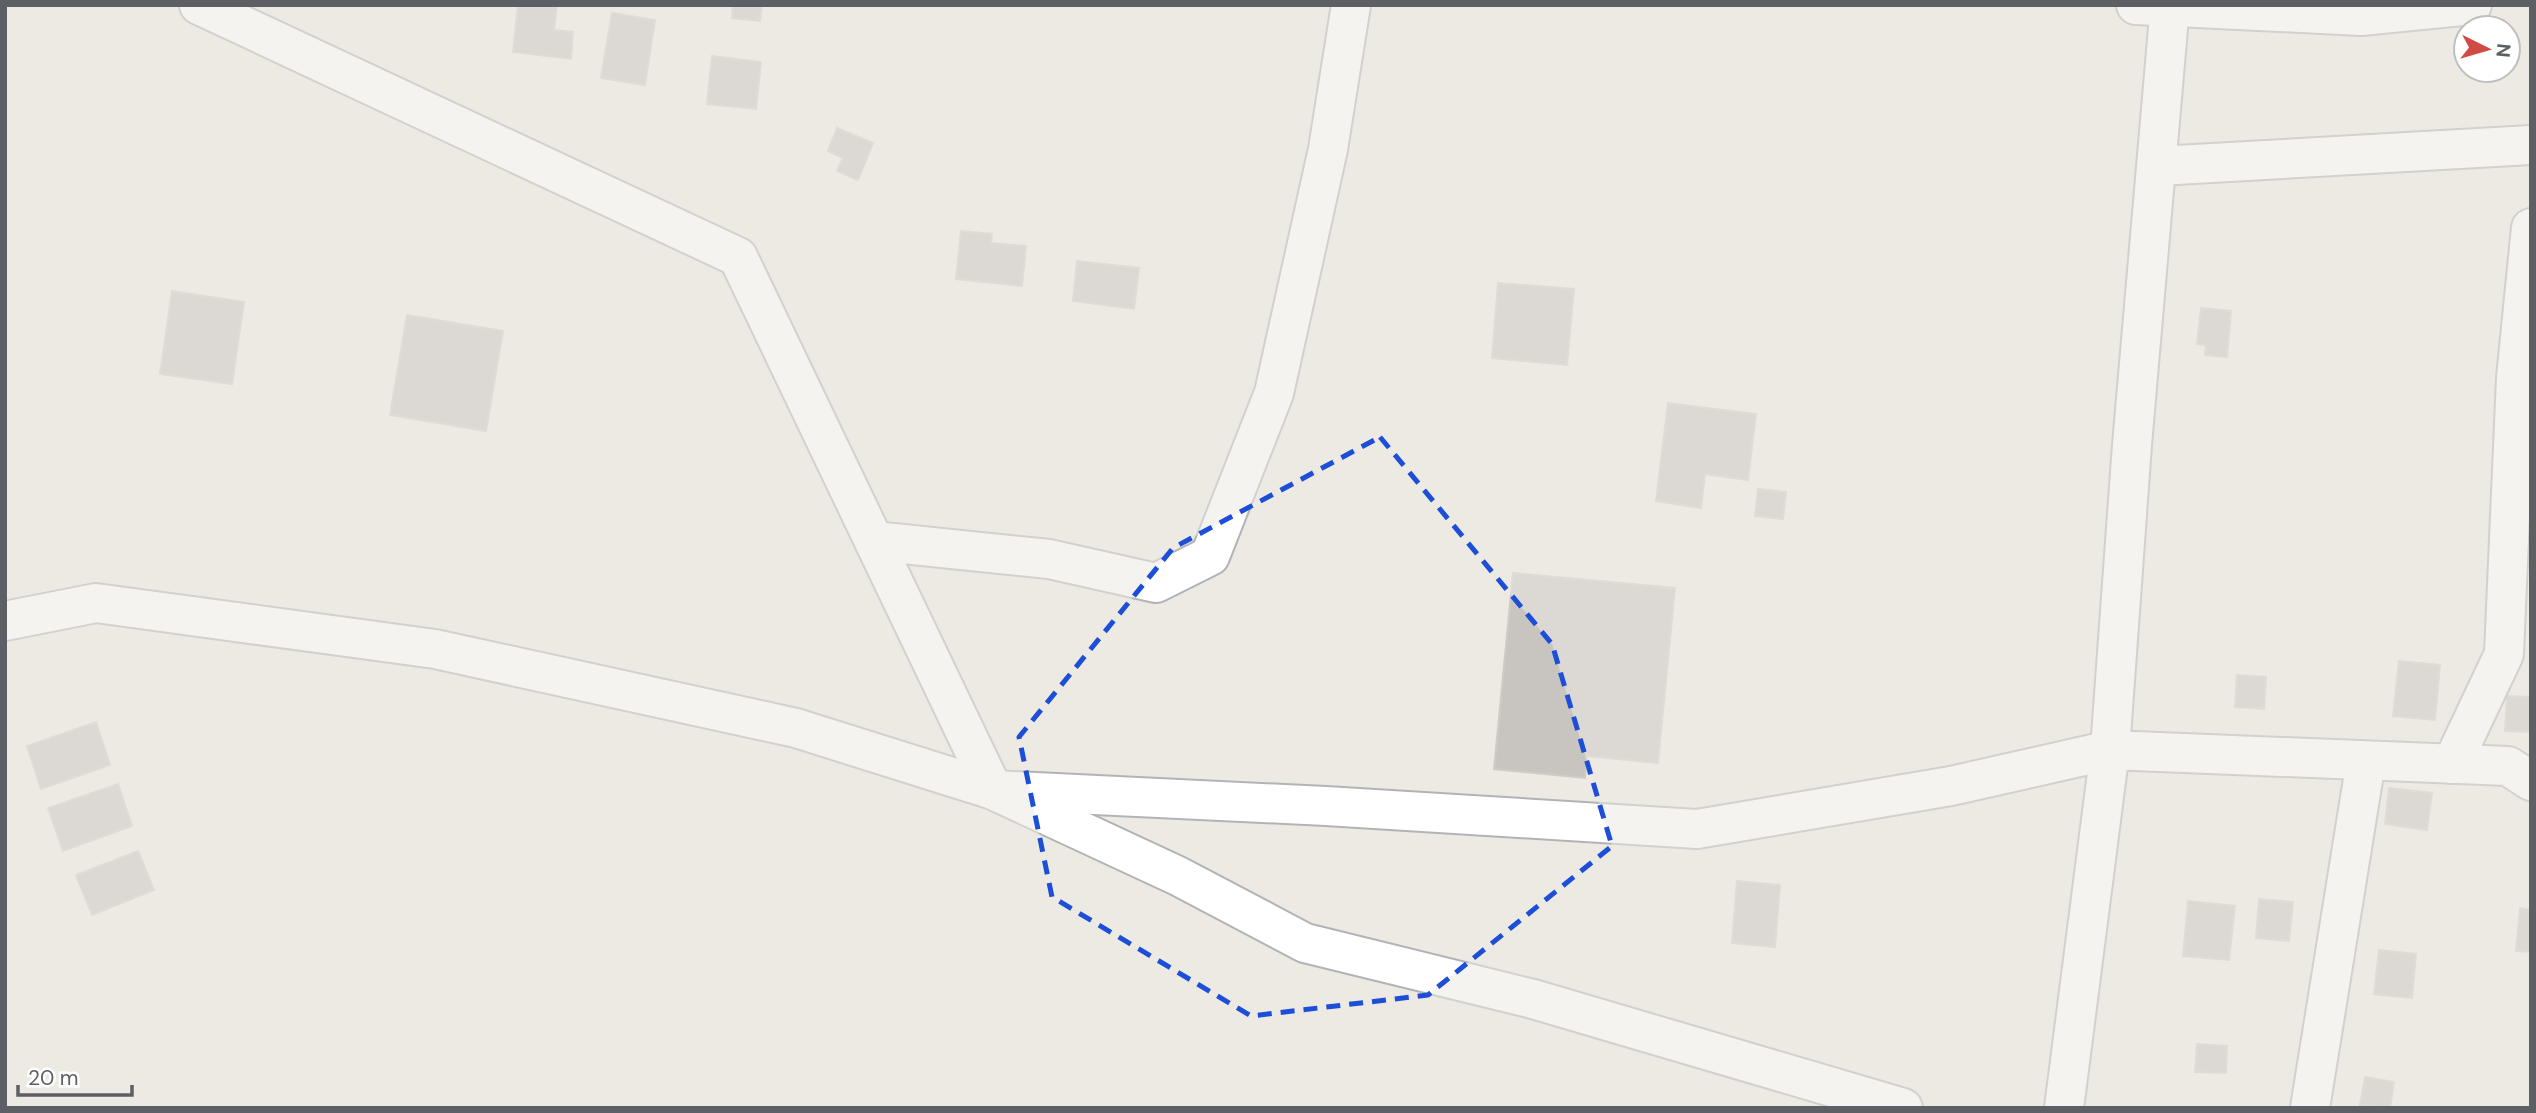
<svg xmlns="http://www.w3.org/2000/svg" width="2536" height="1113" viewBox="0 0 2536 1113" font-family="'DM Sans',sans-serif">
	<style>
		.building { fill: #c8c5c1; stroke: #d0ccc3; stroke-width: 2 }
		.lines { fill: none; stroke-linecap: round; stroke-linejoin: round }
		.minor-casing { stroke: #b1b4b7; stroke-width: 42 }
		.minor { stroke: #fff; stroke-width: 38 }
		.marked { fill: none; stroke: #1d4ed8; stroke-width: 5; stroke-dasharray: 14 9; stroke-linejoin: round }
	</style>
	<rect width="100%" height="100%" fill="#edeae4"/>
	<g class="building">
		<polygon points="518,5 557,5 554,30 573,32 571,59 513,52"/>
		<polygon points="733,5 762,5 760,21 732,18"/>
		<polygon points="612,13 655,20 645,85 601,78"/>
		<polygon points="712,56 761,62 756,109 707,104"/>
		<polygon points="837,128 873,143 858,180 837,171 843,158 828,151"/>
		<polygon points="961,231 992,234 991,243 1026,246 1022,286 956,279"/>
		<polygon points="1077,261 1139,268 1134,309 1073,301"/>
		<polygon points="1498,283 1574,289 1567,365 1492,358"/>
		<polygon points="172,291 244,302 232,384 160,374"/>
		<polygon points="2201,308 2231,311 2227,357 2205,355 2206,345 2197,344"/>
		<polygon points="407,315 503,331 486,431 390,415"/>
		<polygon points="1668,403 1756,414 1748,480 1705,474 1701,508 1656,501"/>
		<polygon points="1758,489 1786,492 1783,519 1755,516"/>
		<polygon points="1513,573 1675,588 1658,763 1587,756 1585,778 1494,769"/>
		<polygon points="2399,661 2440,665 2435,720 2393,716"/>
		<polygon points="2237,675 2266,677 2264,709 2235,707"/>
		<polygon points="2507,696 2531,697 2531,732 2505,731"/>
		<polygon points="96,722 110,765 41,789 27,746"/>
		<polygon points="118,784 132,826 63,851 48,808"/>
		<polygon points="2389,788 2432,793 2427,830 2385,824"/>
		<polygon points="138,851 154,890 92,915 76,875"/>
		<polygon points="1737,881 1780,885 1775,947 1732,943"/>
		<polygon points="2259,899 2293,902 2289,941 2256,938"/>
		<polygon points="2188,901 2235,906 2229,960 2183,956"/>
		<polygon points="2520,908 2531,910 2531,952 2516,951"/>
		<polygon points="2379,950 2416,954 2412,998 2374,994"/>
		<polygon points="2197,1044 2227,1046 2226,1073 2195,1072"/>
		<polygon points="2365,1077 2394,1082 2390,1108 2360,1105"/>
	</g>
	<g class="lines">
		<g class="minor-casing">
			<g id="minor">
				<polyline points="199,5 738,257 993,790 1178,876 1305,943 1533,999 1903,1108"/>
				<polyline points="2136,5 2361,16 2472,5"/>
				<polyline points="2158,166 2531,145"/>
				<polyline points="874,541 1049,559 1156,583 1210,556 1274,393 1328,149 1351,5"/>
				<polyline points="5,621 96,603 435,649 796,728 993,790 1326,806 1697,829 1951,786 2110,750 2132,445 2170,5"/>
				<polyline points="2452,764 2504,654 2516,378 2531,228"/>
				<polyline points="2064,1108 2110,750 2508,766 2531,781"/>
				<polyline points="2310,1108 2366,761"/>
			</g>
		</g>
		<use href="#minor" class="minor"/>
	</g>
	<path d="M0 0H2536V1113H0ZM1380 437 1552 644 1612 846 1428 995 1251 1016 1052 897 1019 737 1173 548Z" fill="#edeae4" fill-opacity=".55" fill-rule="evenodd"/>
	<path class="marked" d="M1380 437 1552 644 1612 846 1428 995 1251 1016 1052 897 1019 737 1173 548Z"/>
	<rect width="2536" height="1113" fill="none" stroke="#5c5f63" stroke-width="14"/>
	<g transform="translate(2487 49) rotate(95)"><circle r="33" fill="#ffffff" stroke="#bebfc1" stroke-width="2"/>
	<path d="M0-5L12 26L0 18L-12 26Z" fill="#d24a45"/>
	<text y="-10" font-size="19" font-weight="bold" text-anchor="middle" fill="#5c5f63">N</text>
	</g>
	<path d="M18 1085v10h114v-10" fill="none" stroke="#5c5f63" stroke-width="3.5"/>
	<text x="28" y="1085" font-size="21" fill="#5c5f63" stroke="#ffffff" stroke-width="5" paint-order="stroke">20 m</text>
</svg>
